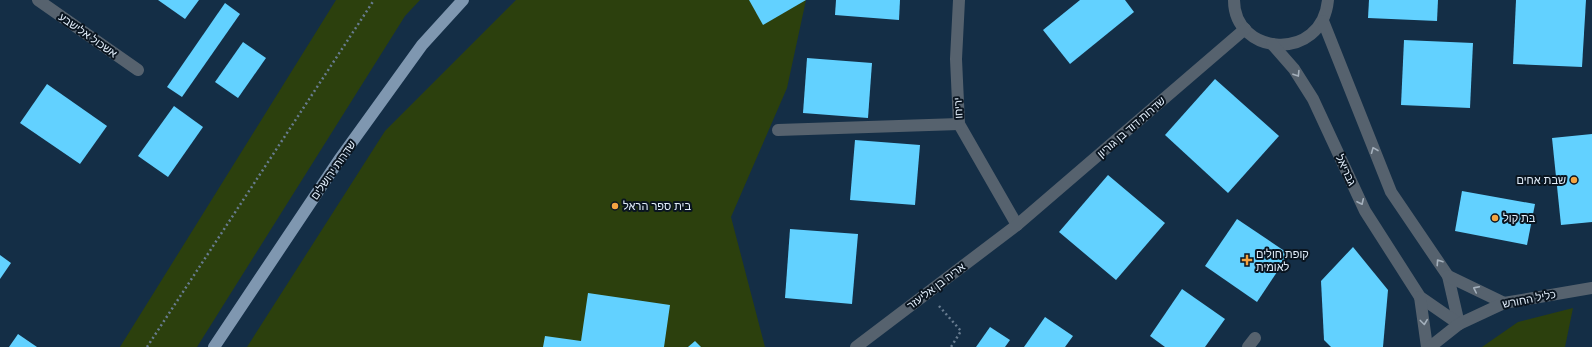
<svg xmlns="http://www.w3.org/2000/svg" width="1592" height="347" viewBox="0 0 1592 347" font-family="Helvetica,'Noto Sans Hebrew',sans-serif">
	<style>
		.green { fill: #2c400d }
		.building { fill: #62d1ff }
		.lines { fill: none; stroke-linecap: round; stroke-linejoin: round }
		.path { stroke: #687c90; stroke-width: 2.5; stroke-dasharray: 2 3; stroke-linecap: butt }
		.minor { stroke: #56626e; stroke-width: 12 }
		.major { stroke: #7f97b0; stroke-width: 12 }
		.oneway { stroke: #a4b0bc }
		.poi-dot { fill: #f3a442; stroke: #0a1520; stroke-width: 1.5 }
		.labels { text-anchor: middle; stroke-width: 4; stroke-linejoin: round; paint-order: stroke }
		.street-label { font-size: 11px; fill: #e3effc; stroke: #0a1520 }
		.poi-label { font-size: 11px; fill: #e3effc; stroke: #0a1520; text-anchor: start }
	</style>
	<rect width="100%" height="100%" fill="#142e46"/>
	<g class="green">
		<polygon points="336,0 420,0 405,16 197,347 120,347"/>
		<polygon points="516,0 806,0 787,88 731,217 765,347 247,347 385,131"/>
		<polygon points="1573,308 1565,347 1482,347 1518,322"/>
	</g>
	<g class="building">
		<polygon points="158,0 199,0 185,19"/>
		<polygon points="749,0 806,0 763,25"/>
		<polygon points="836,0 900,0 899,20 835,15"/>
		<polygon points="1080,0 1125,0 1134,12 1070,64 1043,30"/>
		<polygon points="1369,0 1438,0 1437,21 1368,18"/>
		<polygon points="1516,0 1586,0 1582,67 1513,64"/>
		<polygon points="225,3 240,14 182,97 167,87"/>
		<polygon points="1404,40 1473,43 1470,108 1401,105"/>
		<polygon points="243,42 266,58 238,98 215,82"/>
		<polygon points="807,58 872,63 868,118 803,113"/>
		<polygon points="1215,79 1279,136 1228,193 1165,135"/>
		<polygon points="47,84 107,126 80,164 20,123"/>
		<polygon points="174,106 203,127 168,177 138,156"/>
		<polygon points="1592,134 1592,222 1561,225 1552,138"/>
		<polygon points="855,140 920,145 915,205 850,200"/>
		<polygon points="1108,175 1165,223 1116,280 1059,232"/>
		<polygon points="1462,191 1535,204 1527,245 1455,231"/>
		<polygon points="1237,219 1289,254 1257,302 1205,266"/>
		<polygon points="790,229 858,234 852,304 785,298"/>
		<polygon points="1353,247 1388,290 1383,347 1331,347 1324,340 1321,281"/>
		<polygon points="0,255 11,263 0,279"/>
		<polygon points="1182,289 1225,319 1205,347 1165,347 1150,336"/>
		<polygon points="588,293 670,305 664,347 543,347 545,336 581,341"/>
		<polygon points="1045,317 1073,336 1065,347 1024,347"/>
		<polygon points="990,327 1010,340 1005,347 976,347"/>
		<polygon points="18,334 37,347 9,347"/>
		<polygon points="695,341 701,347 688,347"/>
	</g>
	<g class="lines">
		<g class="path">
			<polyline points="939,306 961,331 951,347"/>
			<polyline points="147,347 374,0"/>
		</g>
		<g class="minor">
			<polyline points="38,0 138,70"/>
			<polyline points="959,0 956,59 959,124 1017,225"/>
			<path d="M1234 0C1234 56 1322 63 1328 0"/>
			<polyline points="1323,21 1391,192 1448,276 1459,324"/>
			<polyline points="1272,44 1294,69 1313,99 1365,211 1420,297 1459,324"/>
			<polyline points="778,130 959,124"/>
			<polyline points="1448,276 1504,303"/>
			<polyline points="1420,297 1427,347"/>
			<polyline points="856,347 1017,225 1245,29"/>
			<polyline points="1248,347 1255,338"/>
			<polyline points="1430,347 1459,324 1504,303 1592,288"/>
		</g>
		<polyline class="major" points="214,347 339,160 422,45 463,0"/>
	</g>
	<defs><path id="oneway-chevron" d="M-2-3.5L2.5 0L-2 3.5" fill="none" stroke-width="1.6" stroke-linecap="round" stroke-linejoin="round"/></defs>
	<g class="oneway">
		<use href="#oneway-chevron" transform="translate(1297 74) rotate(58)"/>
		<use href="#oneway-chevron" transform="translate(1374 150) rotate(-112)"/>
		<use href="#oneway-chevron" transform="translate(1361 202) rotate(65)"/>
		<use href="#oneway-chevron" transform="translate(1439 262) rotate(-124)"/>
		<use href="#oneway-chevron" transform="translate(1476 289) rotate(-154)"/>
		<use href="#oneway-chevron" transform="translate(1424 322) rotate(83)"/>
	</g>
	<g class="poi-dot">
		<circle cx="1574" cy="180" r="4"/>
		<circle cx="615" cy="206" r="4"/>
		<circle cx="1495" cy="218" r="4"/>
		<path d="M1245 254h4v4h4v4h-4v4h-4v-4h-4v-4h4z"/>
	</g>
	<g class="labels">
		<g class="street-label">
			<text transform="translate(88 35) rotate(35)" y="4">אשכול אלישבע</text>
			<text transform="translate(958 108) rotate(-93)" y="4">יריחו</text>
			<text transform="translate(1131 127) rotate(-41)" y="4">שדרות דוד בן גוריון</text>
			<text transform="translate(333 170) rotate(-55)" y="4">שדרות ירושלים</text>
			<text transform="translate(1346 170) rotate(65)" y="4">גבריאל</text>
			<text transform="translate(936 286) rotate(-37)" y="4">אריה בן אליעזר</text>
			<text transform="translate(1529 299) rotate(-11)" y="4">כליל החורש</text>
		</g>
		<g class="poi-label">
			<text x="1566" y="184" text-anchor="end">שבת אחים</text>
			<text x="623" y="210">בית ספר הראל</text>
			<text x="1503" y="222">בת קול</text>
			<text x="1256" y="258">קופת חולים<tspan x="1256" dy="13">לאומית</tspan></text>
		</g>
	</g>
</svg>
